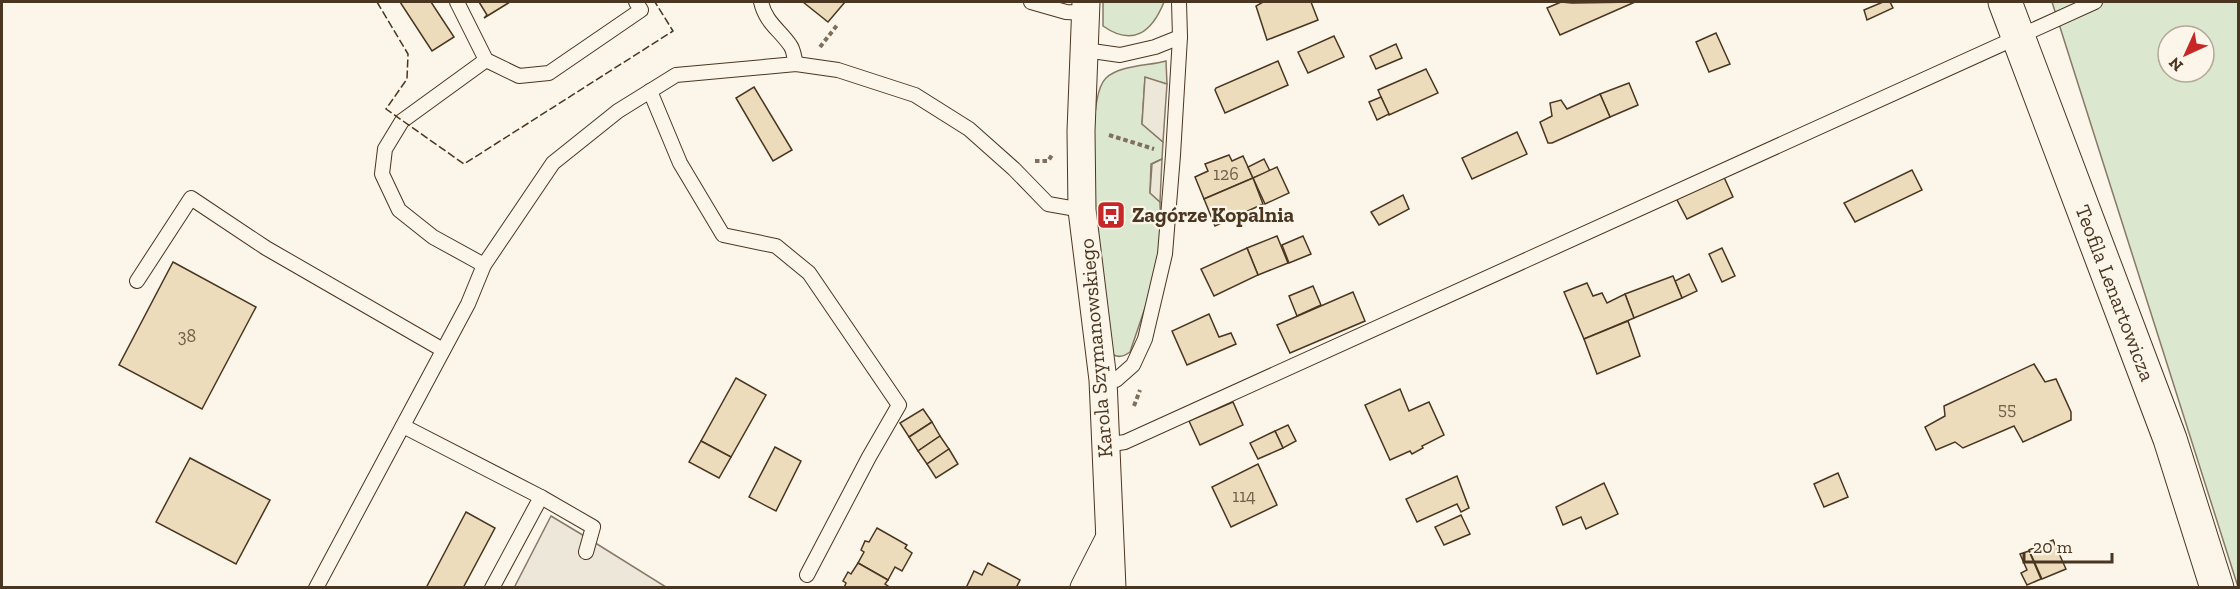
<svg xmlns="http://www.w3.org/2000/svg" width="2240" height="589" viewBox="0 0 2240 589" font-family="'Zilla Slab',serif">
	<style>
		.green { fill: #dce7d0; stroke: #887966; stroke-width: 1.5; fill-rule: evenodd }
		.parking { fill: #ede7d9; stroke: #887966; stroke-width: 1.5 }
		.building { fill: #ecdcbc; stroke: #4a3520; stroke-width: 1.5 }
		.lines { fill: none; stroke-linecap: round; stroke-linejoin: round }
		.service-casing { stroke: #4a3520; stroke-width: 16 }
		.minor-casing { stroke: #4a3520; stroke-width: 29 }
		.tertiary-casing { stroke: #4a3520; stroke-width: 35 }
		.path { stroke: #7f6f5c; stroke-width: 4; stroke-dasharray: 4.5 3; stroke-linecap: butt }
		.service { stroke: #fbf6e9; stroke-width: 14 }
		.minor { stroke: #fbf6e9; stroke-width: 27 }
		.tertiary { stroke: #fbf6e9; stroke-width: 33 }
		.fence { stroke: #4a3520; stroke-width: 1.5; stroke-dasharray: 8 3; stroke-linecap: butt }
		.labels { text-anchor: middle; stroke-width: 4.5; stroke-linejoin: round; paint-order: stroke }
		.number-label { font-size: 18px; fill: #725f47 }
		.poi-label { font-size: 21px; font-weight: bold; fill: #4a3520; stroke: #fbf6e9; text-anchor: start }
		.street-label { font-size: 21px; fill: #4a3520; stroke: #fbf6e9 }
	</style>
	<rect width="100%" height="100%" fill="#fbf6e9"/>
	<g class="green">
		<path d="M1103 2H1164C1152 32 1133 47 1103 26Z"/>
		<path d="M2052 2H2238V587ZM2168 36H2204V72H2168Z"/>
		<path d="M1166 61 1167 84 1145 78 1142 124 1163 142 1162 159 1151 164 1150 193 1160 202 1161 241 1149 296 1130 352C1122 358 1115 358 1109 351 1105 307 1078 104 1106 78 1120 65 1148 66 1166 61Z"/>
	</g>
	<g class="parking">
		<polygon points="1145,77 1167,84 1163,142 1142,124"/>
		<polygon points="1162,159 1160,202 1150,193 1152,164"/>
		<polygon points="551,516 581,534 666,587 514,588"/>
	</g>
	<g class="building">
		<polygon points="400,2 431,2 454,37 432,51"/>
		<polygon points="479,2 510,2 484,18 487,15"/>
		<polygon points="803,2 845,2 828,22"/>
		<polygon points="1263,2 1311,2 1318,20 1267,40 1256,6"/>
		<polygon points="1561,2 1572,3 1635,2 1560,35 1547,8"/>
		<polygon points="1883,2 1890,2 1893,8 1867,20 1864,10"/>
		<polygon points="1716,33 1730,64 1709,72 1696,42"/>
		<polygon points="1334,36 1344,57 1308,73 1298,52"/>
		<polygon points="1396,44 1402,58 1376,69 1370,56"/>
		<polygon points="1278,61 1288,85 1225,113 1215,90 1216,88"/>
		<polygon points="1426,69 1438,93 1389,115 1378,90"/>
		<polygon points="1629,83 1638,105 1610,117 1600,94"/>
		<polygon points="754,87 792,150 773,161 736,98"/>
		<polygon points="1600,94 1610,117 1552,143 1548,143 1540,122 1552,116 1550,103 1561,100 1567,109"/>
		<polygon points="1381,97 1389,114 1377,120 1369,102"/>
		<polygon points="1517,132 1527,154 1472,179 1462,158"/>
		<polygon points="1229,155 1232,161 1243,156 1253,178 1204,199 1195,177 1208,171 1205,164"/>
		<polygon points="1264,159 1270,171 1253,178 1248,167"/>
		<polygon points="1277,167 1289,193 1265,204 1253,178"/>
		<polygon points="1912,170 1922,190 1855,222 1844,203"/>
		<polygon points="1723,175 1733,197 1687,219 1676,198"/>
		<polygon points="1253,178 1263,204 1215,226 1204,199"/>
		<polygon points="1403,195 1409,209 1379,225 1371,212"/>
		<polygon points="1277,236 1288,263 1258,275 1247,248"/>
		<polygon points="1303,236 1311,254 1289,263 1282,245"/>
		<polygon points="1247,248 1258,275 1214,296 1201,269"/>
		<polygon points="1722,248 1735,276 1722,282 1709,254"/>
		<polygon points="173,262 256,307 202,409 119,365"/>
		<polygon points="1689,274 1697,291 1682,298 1675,281"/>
		<polygon points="1673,276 1682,298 1634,318 1625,294"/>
		<polygon points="1587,283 1593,296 1602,293 1607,303 1625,294 1634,318 1584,339 1564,292"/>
		<polygon points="1313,286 1321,305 1297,316 1289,296"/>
		<polygon points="1353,292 1365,321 1290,353 1277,325"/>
		<polygon points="1209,314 1219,337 1231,333 1236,344 1187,365 1172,331"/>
		<polygon points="1628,321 1640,356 1597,374 1584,339"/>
		<polygon points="2034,364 2045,382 2056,379 2071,412 2071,420 2023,442 2014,426 1963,448 1955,442 1936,450 1925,427 1945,416 1944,406"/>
		<polygon points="736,378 766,395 731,457 701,441"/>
		<polygon points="1400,389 1409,411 1429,402 1444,435 1422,446 1423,448 1412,454 1410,451 1390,460 1365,405"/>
		<polygon points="1233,402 1243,425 1200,445 1189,421"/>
		<polygon points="923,409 932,422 909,437 900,423"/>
		<polygon points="932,422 940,436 918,451 909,437"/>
		<polygon points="1288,425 1296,441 1283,448 1275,431"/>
		<polygon points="1275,431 1283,448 1258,459 1250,443"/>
		<polygon points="940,436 949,449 927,464 918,451"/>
		<polygon points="701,441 731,457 719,478 689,462"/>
		<polygon points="775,447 801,461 776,511 749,497"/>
		<polygon points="949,449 958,464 936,478 927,464"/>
		<polygon points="190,458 270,500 236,564 156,522"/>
		<polygon points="1258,464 1277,505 1231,527 1212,487"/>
		<polygon points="1838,473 1848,497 1824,507 1814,484"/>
		<polygon points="1457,476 1469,508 1461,512 1457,504 1417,522 1406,499"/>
		<polygon points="1604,483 1618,514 1586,529 1581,517 1563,525 1556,507"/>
		<polygon points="466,512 495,528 463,588 426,588"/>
		<polygon points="1461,515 1470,534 1444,545 1435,527"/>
		<polygon points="877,528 907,545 905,548 912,553 902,571 895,567 888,580 858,563 864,552 861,550 865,541 869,542"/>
		<polygon points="2053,540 2066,569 2042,579 2029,550"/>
		<polygon points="2029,551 2041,579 2027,585 2021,573 2027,570 2020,554"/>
		<polygon points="858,563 888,580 885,584 891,588 844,588 846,583 843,581 848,572 851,574"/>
		<polygon points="988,563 1020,580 1016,588 966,588 974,571 982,575"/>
	</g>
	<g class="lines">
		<g class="service-casing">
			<g id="service">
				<polyline points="457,2 486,60 519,76 549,73 641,10 636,2"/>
				<path d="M761 2C766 23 779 29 790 45 794 50 794 58 796 64"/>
				<polyline points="1031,2 1066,12 1086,13"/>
				<polyline points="1085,50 1120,55 1155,47 1180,37"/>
				<polyline points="650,91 680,163 723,235 776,246 809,273 899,405 869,457 807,575"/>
				<polyline points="484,265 433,237 399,210 382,174 385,149 402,121 486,60"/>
				<polyline points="137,281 191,198 266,248 443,350"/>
				<polyline points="1103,380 1116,380 1133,365 1145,339 1165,254 1173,155 1180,37 1179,2"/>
				<polyline points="403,426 541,497 593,527 586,552"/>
				<polyline points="1106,445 1125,442 2095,2"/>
				<polyline points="316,588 468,304 484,265 553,163 618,111 676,75 796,64 838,70 915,95 969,129 1014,169 1048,204 1082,210"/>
				<polyline points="492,588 541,497"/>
			</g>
		</g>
		<g class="minor-casing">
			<g id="minor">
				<polyline points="1086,2 1081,131 1082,210 1103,380 1112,588"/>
				<polyline points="1084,588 1109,539"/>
			</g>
		</g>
		<g class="tertiary-casing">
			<polyline id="tertiary" points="2005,2 2170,439 2217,588"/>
		</g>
		<g class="path">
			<polyline points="820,47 838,24"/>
			<polyline points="1109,135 1154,149"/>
			<polyline points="1035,161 1048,161 1052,155"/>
			<polyline points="1134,406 1140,390"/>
		</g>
		<use href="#service" class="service"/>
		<use href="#minor" class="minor"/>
		<use href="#tertiary" class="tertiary"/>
		<polyline class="fence" points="377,2 408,54 407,79 386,109 464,164 673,31 655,2"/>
	</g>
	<defs>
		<g id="bus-square" transform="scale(1.5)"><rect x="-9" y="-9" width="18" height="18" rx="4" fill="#c62828" stroke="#fbf6e9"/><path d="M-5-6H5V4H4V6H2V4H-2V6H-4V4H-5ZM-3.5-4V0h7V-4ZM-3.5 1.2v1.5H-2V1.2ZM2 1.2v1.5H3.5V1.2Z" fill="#fff"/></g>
	</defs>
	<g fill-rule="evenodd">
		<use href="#bus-square" x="1111" y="215"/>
	</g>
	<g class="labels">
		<g class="number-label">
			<text x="1226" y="180">126</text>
			<text x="187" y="342">38</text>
			<text x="2007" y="415">55</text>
			<text x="1244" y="502">114</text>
		</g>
		<g class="poi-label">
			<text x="1132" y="222">Zagórze Kopalnia</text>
		</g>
		<g class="street-label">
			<text transform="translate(2115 293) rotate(69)" y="7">Teofila Lenartowicza</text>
			<text transform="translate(1096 348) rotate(-95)" y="7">Karola Szymanowskiego</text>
		</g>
	</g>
	<rect width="2240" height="589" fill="none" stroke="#4a3520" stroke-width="6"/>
	<g transform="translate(2186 54) rotate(225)"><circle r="28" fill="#fbf6e9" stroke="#b4a999" stroke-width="1.5"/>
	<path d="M0-4.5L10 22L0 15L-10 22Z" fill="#c62828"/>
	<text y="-9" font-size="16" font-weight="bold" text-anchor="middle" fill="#4a3520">N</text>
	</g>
	<path d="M2024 553v9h88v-9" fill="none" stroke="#4a3520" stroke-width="3"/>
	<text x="2033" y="553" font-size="18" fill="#4a3520" stroke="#fbf6e9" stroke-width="4.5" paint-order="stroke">20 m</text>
</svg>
